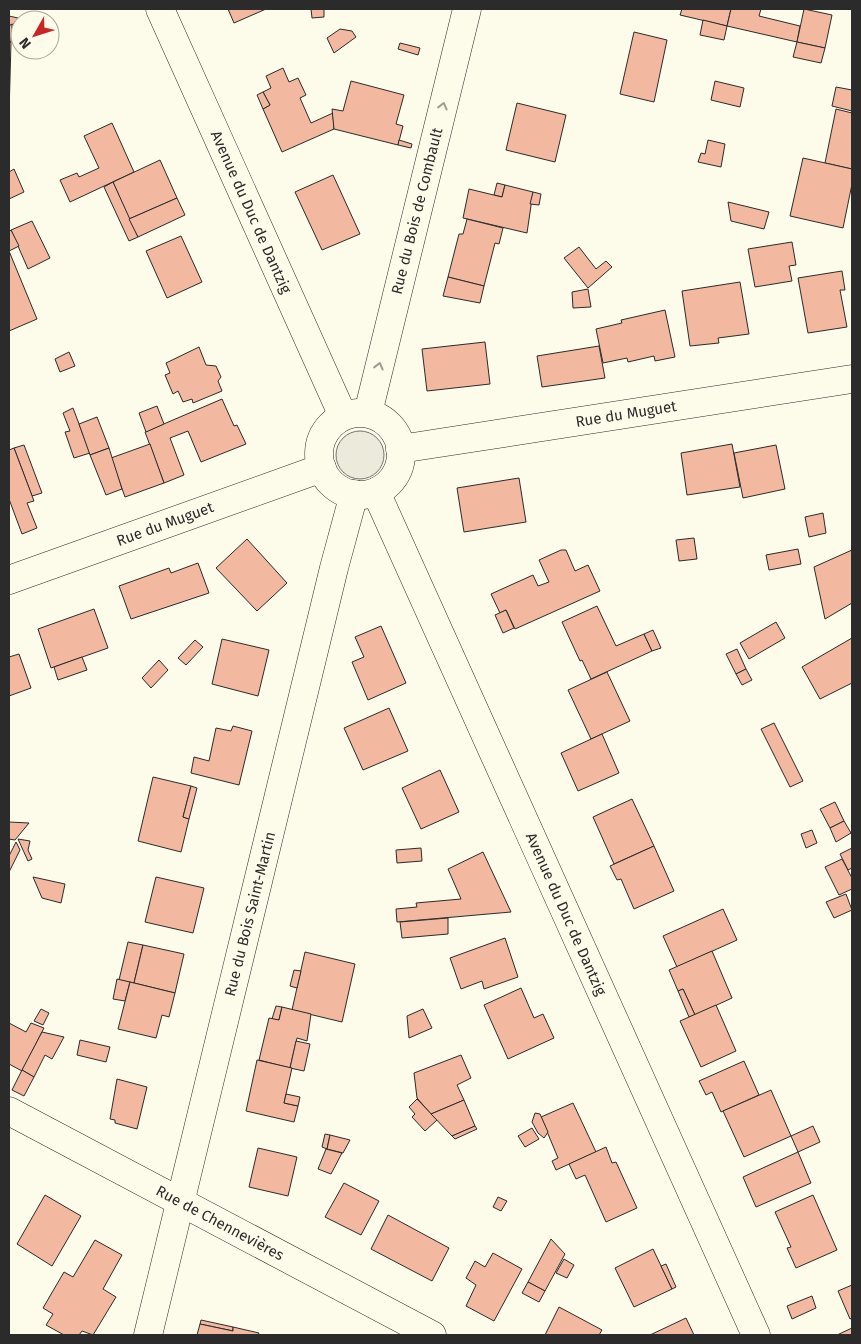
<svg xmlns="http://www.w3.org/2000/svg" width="861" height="1344" viewBox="0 0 861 1344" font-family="'Fira Sans',sans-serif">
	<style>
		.green { fill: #ecebdb; stroke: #74746e }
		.building { fill: #f2b8a0; stroke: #2b2b2b }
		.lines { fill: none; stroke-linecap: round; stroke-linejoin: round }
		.minor-casing { stroke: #2b2b2b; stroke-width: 29 }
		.minor { stroke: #fdfbea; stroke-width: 28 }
		.oneway { stroke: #9e9d94 }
		.labels { text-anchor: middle; stroke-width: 4; stroke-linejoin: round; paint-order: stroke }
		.street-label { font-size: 15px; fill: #2b2b2b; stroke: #fdfbea }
	</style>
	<rect width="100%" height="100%" fill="#fdfbea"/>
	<circle class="green" cx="360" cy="455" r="24"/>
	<g class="building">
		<polygon points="228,9 266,9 234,23"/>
		<polygon points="311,9 324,9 324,17 312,18"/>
		<polygon points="682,9 731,9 727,26 680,15"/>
		<polygon points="731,9 761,9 759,16 800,26 797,42 727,26"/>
		<polygon points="804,9 832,15 825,48 797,42"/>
		<polygon points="9,16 18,18 19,21 9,26"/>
		<polygon points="703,20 727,26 724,40 700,35"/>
		<polygon points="12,24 11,42 9,42 9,26"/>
		<polygon points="340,29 352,31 356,37 334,53 327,38"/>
		<polygon points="634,32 667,40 654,102 620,94"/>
		<polygon points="9,42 11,42 9,115"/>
		<polygon points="797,42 825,48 821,63 793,57"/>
		<polygon points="400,43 420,48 418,55 398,49"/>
		<polygon points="283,68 289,82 298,78 306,95 300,98 311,123 333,113 334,129 282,152 263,109 270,105 263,92 271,88 266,76"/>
		<polygon points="351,81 404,95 396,124 403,126 398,145 334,129 332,109 343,111"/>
		<polygon points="715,81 744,88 740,107 711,100"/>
		<polygon points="836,87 852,90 852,111 832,106"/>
		<polygon points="263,92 270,105 263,109 257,95"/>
		<polygon points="517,103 566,115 555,162 506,150"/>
		<polygon points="836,109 852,113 852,169 825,163"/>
		<polygon points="112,123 134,172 70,202 60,180 77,173 79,177 99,168 84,136"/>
		<polygon points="399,140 412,144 411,148 398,145"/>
		<polygon points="708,140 725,144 721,167 698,162 701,153 705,154"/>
		<polygon points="803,158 852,169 852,184 843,228 790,216"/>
		<polygon points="160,160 177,198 129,219 113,182"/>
		<polygon points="14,169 24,192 9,199 9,172"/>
		<polygon points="333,175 360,234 322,250 295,192"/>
		<polygon points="113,182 138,237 129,241 104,187"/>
		<polygon points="497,183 505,185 502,197 494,195"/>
		<polygon points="505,185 533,192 527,233 463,218 469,189 502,197"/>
		<polygon points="533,192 541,194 539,205 530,204"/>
		<polygon points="177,198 185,215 138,237 129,219"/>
		<polygon points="728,202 769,212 764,229 731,221"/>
		<polygon points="467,219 503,228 499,244 495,243 484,286 448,277 459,234 463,234"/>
		<polygon points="32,221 50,258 28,269 11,230"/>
		<polygon points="11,230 19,246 9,251 9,232"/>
		<polygon points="181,236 202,282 167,298 146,251"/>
		<polygon points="792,242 796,265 789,266 792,281 755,287 748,249"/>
		<polygon points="579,247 596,269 606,261 612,267 588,288 564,258"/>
		<polygon points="9,251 37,319 9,331"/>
		<polygon points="842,271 845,290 840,290 847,327 808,333 798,278"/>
		<polygon points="448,277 484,286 480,303 443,296"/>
		<polygon points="740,282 749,334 718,338 719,343 690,346 682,291"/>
		<polygon points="588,289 591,307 573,308 572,292"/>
		<polygon points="665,310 675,357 655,361 654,356 628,362 627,358 603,363 596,329 622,323 621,320"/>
		<polygon points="485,342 490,384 427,391 422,349"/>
		<polygon points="599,346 605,378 542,387 537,356"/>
		<polygon points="199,347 206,365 216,366 221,377 218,381 222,391 193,403 192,399 183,402 178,391 173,394 165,375 170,373 166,363"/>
		<polygon points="69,352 75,366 60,372 55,359"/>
		<polygon points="222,399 234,426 237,425 246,444 201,462 188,431 170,438 184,475 164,483 145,432"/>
		<polygon points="157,406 164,424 146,432 139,413"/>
		<polygon points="73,408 90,453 74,458 65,432 70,431 63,413"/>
		<polygon points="97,417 109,448 90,455 79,424"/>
		<polygon points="150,444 164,483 125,497 111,458"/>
		<polygon points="732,444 740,487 687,495 681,453"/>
		<polygon points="24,445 42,493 32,496 14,448"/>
		<polygon points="776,445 785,489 743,498 734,453"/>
		<polygon points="14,448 34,501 27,503 37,528 22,534 9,499 9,450"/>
		<polygon points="109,448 122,489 106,495 90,455"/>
		<polygon points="519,478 526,522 464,532 457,488"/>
		<polygon points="823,513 826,533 809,537 805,517"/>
		<polygon points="694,538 697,559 679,561 676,540"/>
		<polygon points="247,539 287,583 257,611 216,568"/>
		<polygon points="798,549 801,564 769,570 766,555"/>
		<polygon points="561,550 566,550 575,571 588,565 600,591 515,629 506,610 500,613 491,594 533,575 538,586 549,582 539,560"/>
		<polygon points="852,550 852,603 825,619 814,567"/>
		<polygon points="198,563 209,593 131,619 119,586 169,568 171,573"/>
		<polygon points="597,606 616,646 644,634 652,651 591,679 582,660 580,661 562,622"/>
		<polygon points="94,609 108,648 51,668 38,629"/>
		<polygon points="506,610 514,628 503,633 495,615"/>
		<polygon points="776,622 785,638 749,659 740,643"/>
		<polygon points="381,626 406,683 368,700 352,662 364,657 355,637"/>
		<polygon points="653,630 661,648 652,651 644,634"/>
		<polygon points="852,638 852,683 820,699 802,667"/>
		<polygon points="222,639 269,650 258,696 212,684"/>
		<polygon points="195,640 203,647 186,665 178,658"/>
		<polygon points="737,649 746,669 736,674 726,654"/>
		<polygon points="19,654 31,688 9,696 9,657"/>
		<polygon points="82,657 87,670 58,680 54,667"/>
		<polygon points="159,660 168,670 151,688 142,678"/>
		<polygon points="746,669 752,680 742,685 736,674"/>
		<polygon points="607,672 630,721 591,739 568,690"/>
		<polygon points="389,708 408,751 363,770 344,728"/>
		<polygon points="774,723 803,781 790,787 761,729"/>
		<polygon points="233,726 252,731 239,785 191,773 194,757 209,761 216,728 231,731"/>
		<polygon points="602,734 619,773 578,791 561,753"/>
		<polygon points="440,770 459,812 421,829 402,788"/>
		<polygon points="153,777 191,786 183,817 189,819 181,852 138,841"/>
		<polygon points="191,786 197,788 189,819 183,817"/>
		<polygon points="632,799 654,846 614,864 593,817"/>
		<polygon points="835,802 844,821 830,828 820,809"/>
		<polygon points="844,821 851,833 836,842 830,828"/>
		<polygon points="9,822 29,823 15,840 9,839"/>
		<polygon points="812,830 817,843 806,848 801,834"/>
		<polygon points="18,839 30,841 28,850 32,859 28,861"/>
		<polygon points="16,842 20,850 9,872 9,856"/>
		<polygon points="654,846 674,891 634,909 621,879 617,880 610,866"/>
		<polygon points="421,848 422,861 397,863 396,850"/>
		<polygon points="852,848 852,868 848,870 840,854"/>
		<polygon points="483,852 511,912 397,922 396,909 417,907 416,903 461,899 448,869"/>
		<polygon points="842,859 852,878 852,889 839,895 825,867"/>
		<polygon points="33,877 65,884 61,903 42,898"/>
		<polygon points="156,877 204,888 193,933 145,922"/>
		<polygon points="846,894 852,910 834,918 826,902"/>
		<polygon points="723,909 737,940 677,967 663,936"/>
		<polygon points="448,918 448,934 402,938 400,922"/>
		<polygon points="505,938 518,977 484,989 482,981 461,989 450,958"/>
		<polygon points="128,942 143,945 134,983 119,980"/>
		<polygon points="143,945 184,954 175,993 134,983"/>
		<polygon points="712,951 732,998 695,1015 683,989 678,991 669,970"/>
		<polygon points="305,952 355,964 342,1022 292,1010"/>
		<polygon points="294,970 301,971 297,988 290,986"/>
		<polygon points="117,979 130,982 125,1001 113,999"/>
		<polygon points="130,982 175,993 169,1017 162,1015 156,1038 118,1029"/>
		<polygon points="521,988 534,1018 543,1014 554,1038 508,1059 484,1005"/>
		<polygon points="683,989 695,1015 689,1017 678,991"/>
		<polygon points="716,1005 736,1051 701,1067 680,1021"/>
		<polygon points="276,1006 282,1007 279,1020 272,1019"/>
		<polygon points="282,1007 311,1014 307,1041 297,1038 290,1068 259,1060 269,1018 279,1020"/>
		<polygon points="41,1009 49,1013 43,1025 34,1021"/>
		<polygon points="423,1009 432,1028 409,1038 407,1016"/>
		<polygon points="9,1023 26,1032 31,1023 44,1028 22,1071 9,1064"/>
		<polygon points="42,1032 64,1037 52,1059 45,1055 34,1077 22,1070"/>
		<polygon points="80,1040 110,1047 106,1062 77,1055"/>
		<polygon points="296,1041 310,1044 304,1071 290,1068"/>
		<polygon points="461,1055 471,1078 457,1085 464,1100 431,1114 417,1098 414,1073"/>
		<polygon points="257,1060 292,1068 284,1103 298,1106 294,1122 246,1111"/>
		<polygon points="744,1061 759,1095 721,1112 712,1092 706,1095 699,1081"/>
		<polygon points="22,1070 34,1077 24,1096 12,1090"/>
		<polygon points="117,1079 147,1087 137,1129 115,1123 115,1120 110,1119"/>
		<polygon points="771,1090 791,1136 744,1157 723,1111"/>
		<polygon points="286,1094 300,1097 298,1106 284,1103"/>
		<polygon points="417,1099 437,1120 425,1131 412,1117 415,1114 409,1107"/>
		<polygon points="464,1100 475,1126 452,1136 431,1114"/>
		<polygon points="573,1103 596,1152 556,1170 552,1161 558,1158 541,1117"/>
		<polygon points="535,1113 540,1114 548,1132 544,1138 538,1133 532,1122"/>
		<polygon points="475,1126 477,1129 455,1139 452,1136"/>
		<polygon points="813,1126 820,1142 798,1152 791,1136"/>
		<polygon points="532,1128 539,1139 525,1147 518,1136"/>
		<polygon points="325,1134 330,1135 327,1149 322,1147"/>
		<polygon points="330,1135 350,1140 343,1153 327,1149"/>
		<polygon points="606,1147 612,1163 616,1162 637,1208 606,1222 585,1175 576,1179 569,1164"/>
		<polygon points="258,1148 297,1157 288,1196 249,1187"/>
		<polygon points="326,1149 342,1153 331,1174 318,1169"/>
		<polygon points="798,1152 811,1183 756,1207 743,1177"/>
		<polygon points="344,1183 379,1201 361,1235 325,1217"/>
		<polygon points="45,1195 81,1216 52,1266 17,1244"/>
		<polygon points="813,1195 837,1250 796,1268 787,1248 791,1247 775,1212"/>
		<polygon points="498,1197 507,1201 501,1211 493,1207"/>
		<polygon points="388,1215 449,1248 432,1281 371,1249"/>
		<polygon points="551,1239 565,1254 545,1291 528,1282"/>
		<polygon points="95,1240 122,1255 103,1289 116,1297 93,1335 82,1331 79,1335 64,1335 46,1325 53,1314 43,1308 64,1272 73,1277"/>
		<polygon points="653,1249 672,1289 634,1307 615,1268"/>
		<polygon points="493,1253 522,1269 494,1321 466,1306 476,1285 466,1278 475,1261 485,1267"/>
		<polygon points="564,1259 574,1265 567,1278 556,1273"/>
		<polygon points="666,1264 676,1287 672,1289 661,1266"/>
		<polygon points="528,1282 545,1291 539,1302 522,1293"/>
		<polygon points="852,1285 852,1318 850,1319 838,1291"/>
		<polygon points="812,1296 816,1308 792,1319 787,1306"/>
		<polygon points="559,1307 602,1330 599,1335 545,1335"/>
		<polygon points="686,1318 694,1335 650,1335"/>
		<polygon points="201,1320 233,1327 233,1331 200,1324"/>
		<polygon points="200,1324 233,1331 233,1327 259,1333 258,1335 197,1335"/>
		<polygon points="852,1328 852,1335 837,1335"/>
	</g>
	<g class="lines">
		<g class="minor-casing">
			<g id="minor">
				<polyline points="160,9 343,416"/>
				<polyline points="368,413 467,9"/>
				<circle cx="360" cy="454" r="41"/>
				<polyline points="400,449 852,379"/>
				<polyline points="376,492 756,1335"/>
				<polyline points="9,580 322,468"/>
				<polyline points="9,1111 432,1335"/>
				<polyline points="148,1335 334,568 354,494"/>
			</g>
		</g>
		<use href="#minor" class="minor"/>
	</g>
	<defs><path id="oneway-chevron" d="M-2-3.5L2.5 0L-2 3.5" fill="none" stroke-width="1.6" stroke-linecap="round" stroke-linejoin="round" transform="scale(1.25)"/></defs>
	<g class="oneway">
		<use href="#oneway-chevron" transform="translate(443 106) rotate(-76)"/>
		<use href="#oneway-chevron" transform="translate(379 366) rotate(-76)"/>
	</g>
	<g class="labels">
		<g class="street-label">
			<text transform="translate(417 211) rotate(-76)" y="5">Rue du Bois de Combault</text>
			<text transform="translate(251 212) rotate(66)" y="5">Avenue du Duc de Dantzig</text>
			<text transform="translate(626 414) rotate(-9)" y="5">Rue du Muguet</text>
			<text transform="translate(165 524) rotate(-20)" y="5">Rue du Muguet</text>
			<text transform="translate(250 914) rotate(-76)" y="5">Rue du Bois Saint-Martin</text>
			<text transform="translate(566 914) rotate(66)" y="5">Avenue du Duc de Dantzig</text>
			<text transform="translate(220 1223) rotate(28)" y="5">Rue de Chennevières</text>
		</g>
	</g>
	<rect width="861" height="1344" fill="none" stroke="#2b2b2b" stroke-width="20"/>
	<g transform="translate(35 35) rotate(231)"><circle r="24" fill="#fdfbea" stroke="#a9a89e"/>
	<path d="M0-4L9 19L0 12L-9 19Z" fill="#c62828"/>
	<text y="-8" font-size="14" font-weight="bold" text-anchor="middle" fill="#2b2b2b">N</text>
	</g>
</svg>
